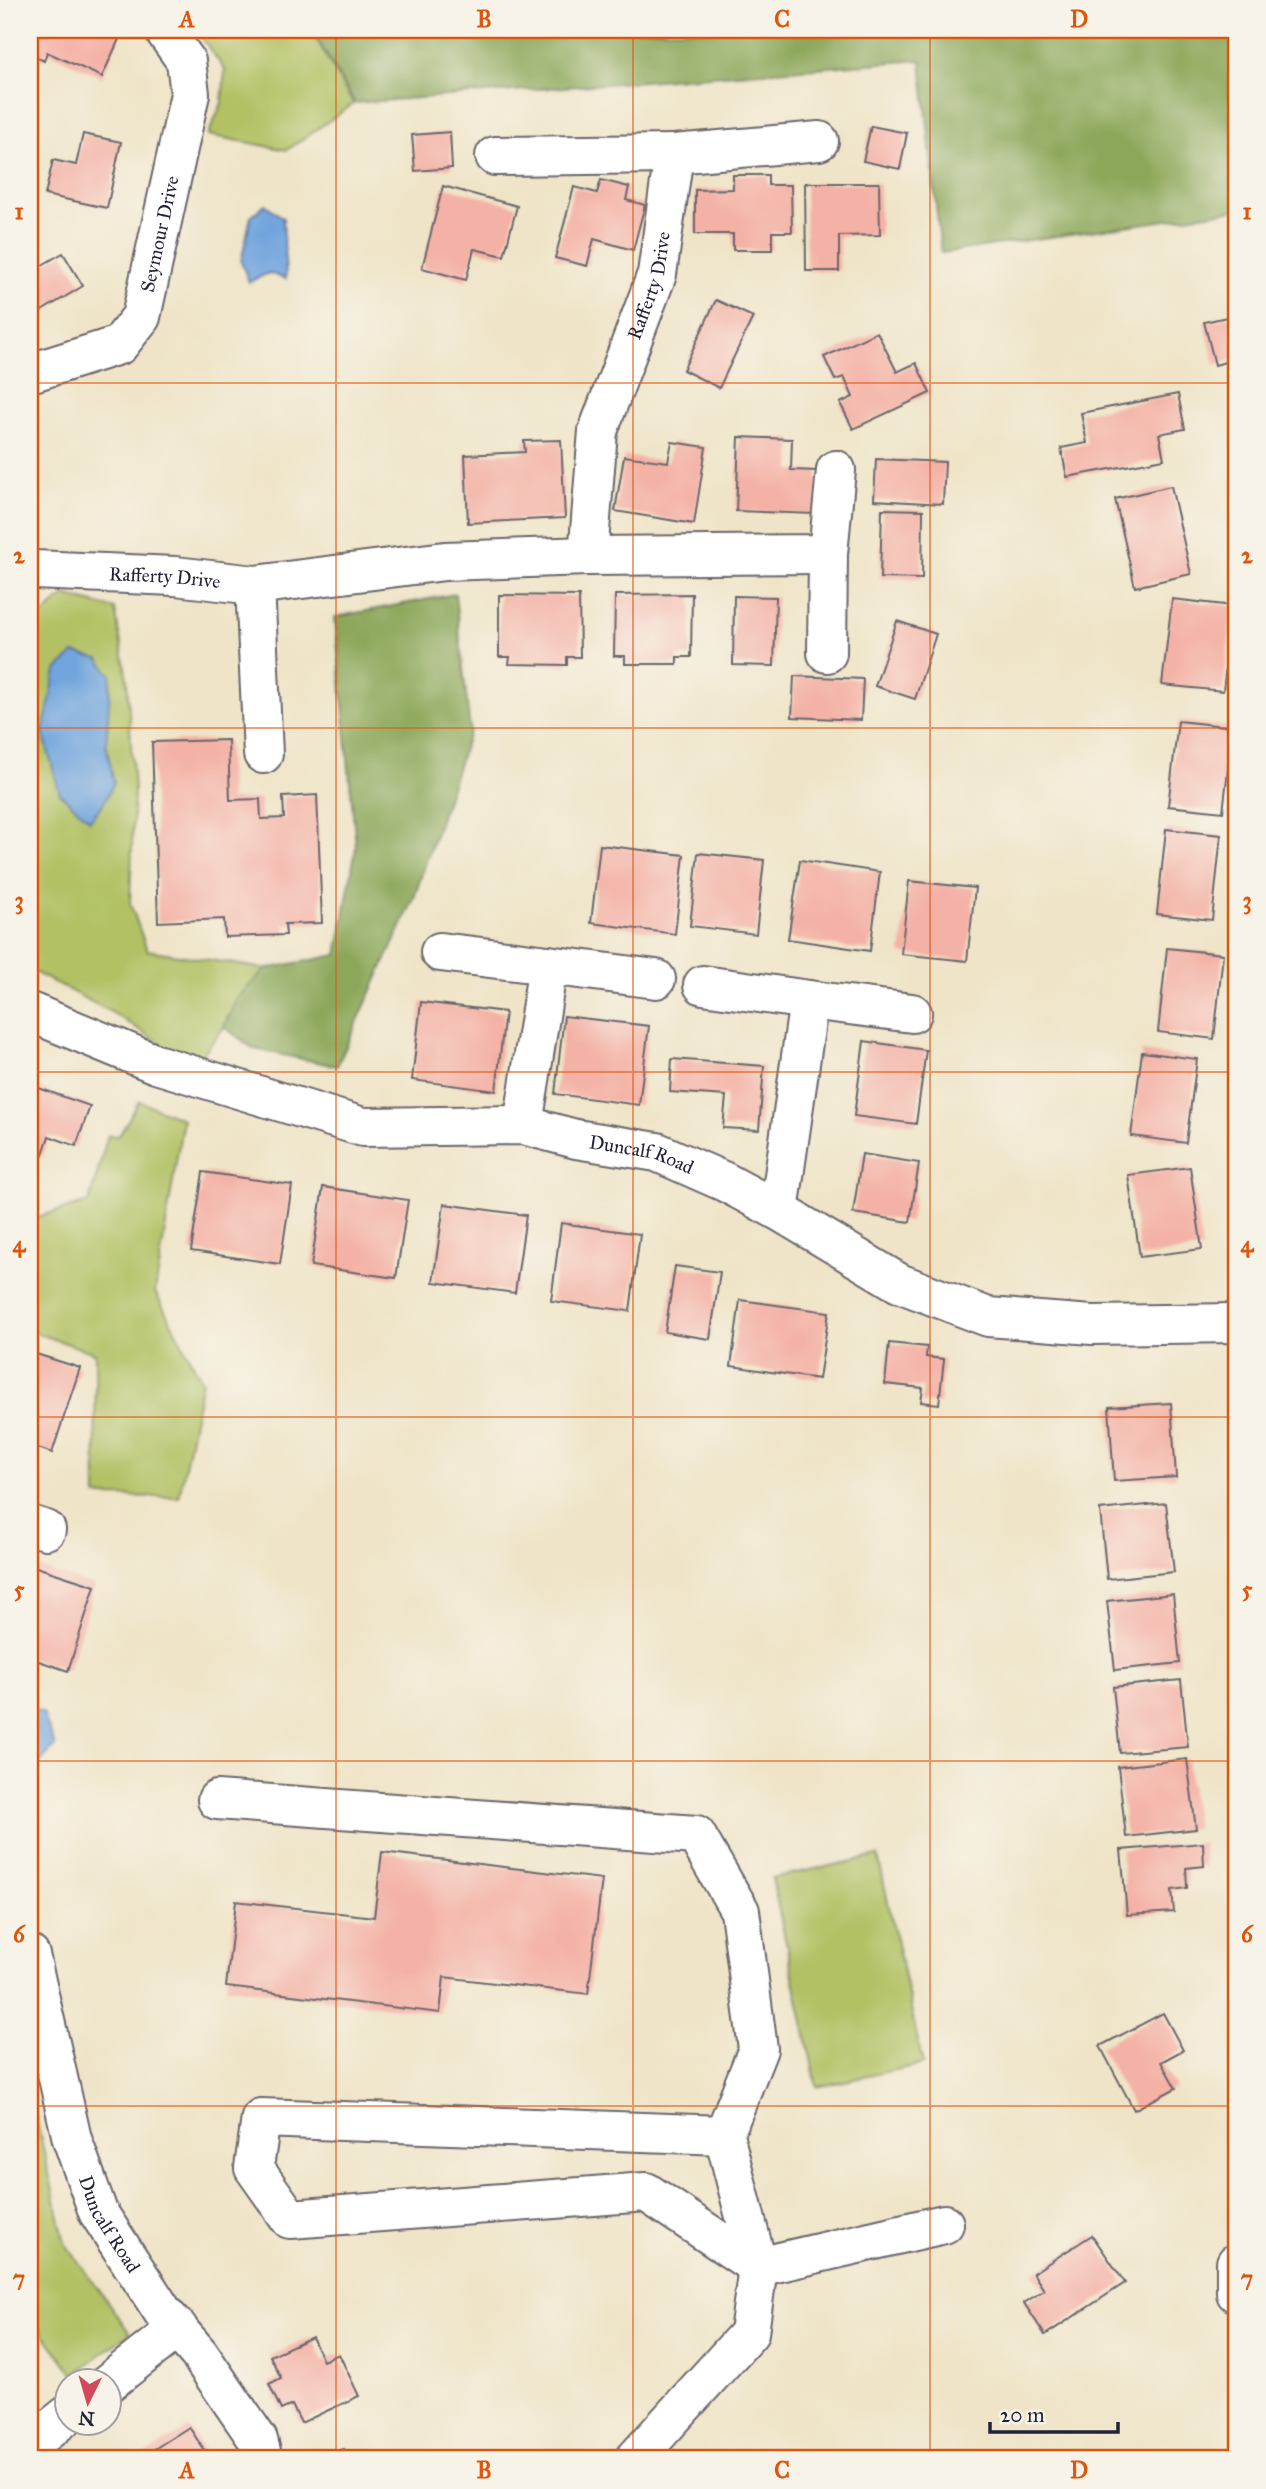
<svg xmlns="http://www.w3.org/2000/svg" width="1266" height="2489" viewBox="0 0 1266 2489" font-family="'IM FELL Great Primer',serif">
	<style>
		.green { fill: #b1c164; stroke: #6a7250; stroke-width: 2 }
		.forest { fill: #8ca75a; stroke: #57644a; stroke-width: 2 }
		.water { fill: #71a4dd; stroke: #4a638c; stroke-width: 2 }
		.building { fill: #f4b1a5 }
		.lines { fill: none; stroke-linecap: round; stroke-linejoin: round }
		.minor-casing { stroke: #6a666c; stroke-width: 42 }
		.minor { stroke: #fff; stroke-width: 38 }
		.grid { fill: none; stroke: #de560e; stroke-width: 2; stroke-opacity: 0.55 }
		.labels { text-anchor: middle; stroke-width: 5; stroke-linejoin: round; paint-order: stroke }
		.street-label { font-size: 19px; fill: #22223b; stroke: #f7f3e8 }
		.neatline { fill: none; stroke: #de560e; stroke-width: 2.5 }
		.grid-label { font-size: 23px; text-anchor: middle; font-weight: bold; fill: #de560e }
	</style>
	<rect width="100%" height="100%" fill="#f7f3e8"/>
	<filter id="ink" filterUnits="userSpaceOnUse"><feTurbulence type="fractalNoise" baseFrequency=".0143" numOctaves="2"/><feDisplacementMap in="SourceGraphic" scale="14" xChannelSelector="R" yChannelSelector="G"/><feConvolveMatrix kernelMatrix="1 2 1 2 8 2 1 2 1" color-interpolation-filters="sRGB"/></filter>
	<filter id="wash" filterUnits="userSpaceOnUse"><feTurbulence type="fractalNoise" baseFrequency=".00686" numOctaves="4" result="noise"/><feDisplacementMap in="SourceGraphic" scale="28" xChannelSelector="R" yChannelSelector="G"/><feGaussianBlur stdDeviation="1.57" result="paint"/><feColorMatrix in="noise" values="0 0 0 0 0 0 0 0 0 0 0 0 0 0 0 0 0 1.4 0 .05"/><feComposite in="paint" operator="in"/></filter>
	<g filter="url(#wash)">
		<rect width="100%" height="100%" fill="#efe4c7"/>
		<g class="green">
			<polygon points="196,30 311,30 353,104 287,150 208,135 222,103 225,70"/>
			<polygon points="65,595 115,609 127,679 134,791 130,903 147,950 266,969 237,998 224,1027 194,1065 113,1013 30,970 30,630 33,623"/>
			<polygon points="139,1101 183,1119 155,1292 202,1381 179,1497 96,1496 95,1353 30,1331 30,1219 89,1202 108,1135 119,1136"/>
			<polygon points="878,1856 923,2064 817,2087 772,1878"/>
			<polygon points="30,2091 65,2243 130,2333 74,2374 30,2316"/>
		</g>
		<g class="forest">
			<polygon points="312,30 1236,30 1236,210 941,253 921,60 355,103"/>
			<polygon points="455,594 470,730 413,901 337,1066 254,1049 224,1027 237,998 266,969 337,955 356,847 335,617"/>
		</g>
		<g class="water">
			<polygon points="265,204 283,218 286,279 269,273 249,282 241,262 251,216"/>
			<polygon points="74,653 99,659 111,675 106,744 114,783 103,804 90,820 60,794 43,732 56,671"/>
			<polygon points="30,1708 43,1713 55,1746 33,1770 30,1769"/>
		</g>
		<g id="blocks">
			<g class="building">
				<polygon points="30,30 123,30 102,77 47,52 44,61 30,54"/>
				<polygon points="871,126 907,133 900,169 863,161"/>
				<polygon points="450,132 452,168 415,171 412,135"/>
				<polygon points="83,134 121,142 107,208 45,195 53,160 76,165"/>
				<polygon points="733,175 768,175 768,185 791,185 792,232 772,232 772,250 733,250 733,234 695,234 695,190 733,189"/>
				<polygon points="601,180 629,187 626,200 645,205 633,250 594,239 587,266 555,258 574,187 597,193"/>
				<polygon points="805,183 879,183 880,235 839,236 839,271 806,271"/>
				<polygon points="443,186 517,206 504,256 474,249 466,280 422,268"/>
				<polygon points="63,253 83,286 30,318 30,260 35,269"/>
				<polygon points="716,300 753,317 719,388 683,370"/>
				<polygon points="1236,315 1236,359 1215,365 1204,322"/>
				<polygon points="877,332 897,372 916,363 930,393 853,429 840,403 853,397 844,377 835,380 824,357"/>
				<polygon points="1178,394 1185,429 1159,434 1164,459 1067,477 1061,448 1087,443 1081,413"/>
				<polygon points="739,437 792,439 791,470 818,471 816,514 736,511"/>
				<polygon points="561,440 565,518 468,523 465,455 525,452 524,441"/>
				<polygon points="672,442 706,447 694,524 615,511 624,456 668,462"/>
				<polygon points="876,459 945,462 943,504 874,500"/>
				<polygon points="1171,486 1191,574 1135,587 1115,499"/>
				<polygon points="882,509 923,510 922,579 880,578"/>
				<polygon points="692,594 691,657 677,657 677,664 625,664 625,656 614,656 615,595"/>
				<polygon points="499,595 579,596 580,657 567,657 567,665 509,664 510,657 499,657"/>
				<polygon points="734,596 776,597 774,666 733,665"/>
				<polygon points="1172,599 1233,606 1223,691 1162,685"/>
				<polygon points="897,621 936,634 915,699 875,686"/>
				<polygon points="794,676 863,679 861,720 792,717"/>
				<polygon points="1178,721 1233,727 1223,812 1168,806"/>
				<polygon points="228,740 230,800 260,799 261,819 284,818 283,797 317,795 322,923 285,924 286,935 225,937 224,919 158,922 152,742"/>
				<polygon points="1166,829 1221,835 1212,920 1157,914"/>
				<polygon points="600,845 684,855 675,934 591,923"/>
				<polygon points="698,853 764,860 756,934 690,926"/>
				<polygon points="800,860 880,872 870,951 788,939"/>
				<polygon points="909,881 975,888 967,961 901,954"/>
				<polygon points="1167,948 1223,954 1214,1039 1158,1032"/>
				<polygon points="421,1002 505,1012 496,1091 412,1080"/>
				<polygon points="564,1016 649,1026 639,1105 555,1094"/>
				<polygon points="864,1041 926,1050 916,1124 854,1116"/>
				<polygon points="1142,1052 1197,1059 1186,1143 1131,1136"/>
				<polygon points="672,1059 764,1066 759,1130 723,1128 726,1096 670,1092"/>
				<polygon points="30,1085 90,1106 76,1146 49,1136 42,1157 30,1153"/>
				<polygon points="862,1154 919,1163 910,1222 853,1213"/>
				<polygon points="1190,1167 1202,1249 1140,1257 1128,1175"/>
				<polygon points="203,1172 292,1185 280,1264 191,1251"/>
				<polygon points="323,1187 408,1200 396,1278 311,1266"/>
				<polygon points="444,1204 526,1215 515,1293 433,1282"/>
				<polygon points="561,1223 640,1234 630,1311 551,1301"/>
				<polygon points="675,1266 720,1272 710,1339 665,1332"/>
				<polygon points="740,1300 829,1312 819,1379 731,1366"/>
				<polygon points="889,1343 927,1347 926,1357 944,1359 939,1404 921,1402 923,1388 885,1384"/>
				<polygon points="30,1352 80,1368 52,1453 30,1445"/>
				<polygon points="1171,1403 1176,1477 1114,1481 1109,1407"/>
				<polygon points="1166,1503 1174,1572 1107,1579 1100,1510"/>
				<polygon points="30,1565 95,1586 68,1671 30,1658"/>
				<polygon points="1173,1594 1180,1663 1115,1670 1107,1601"/>
				<polygon points="1181,1680 1188,1747 1120,1753 1113,1687"/>
				<polygon points="1187,1759 1196,1829 1126,1837 1118,1767"/>
				<polygon points="1203,1843 1204,1866 1186,1868 1187,1888 1172,1890 1174,1912 1127,1915 1121,1850"/>
				<polygon points="382,1852 602,1879 588,1994 444,1977 440,2013 226,1987 236,1901 374,1917"/>
				<polygon points="1163,2013 1183,2050 1161,2062 1176,2088 1134,2110 1100,2046"/>
				<polygon points="1092,2235 1125,2283 1045,2335 1024,2303 1044,2290 1033,2273"/>
				<polygon points="312,2337 323,2361 339,2354 359,2396 301,2423 292,2405 281,2410 269,2384 281,2378 270,2356"/>
				<polygon points="189,2427 210,2459 148,2459 145,2455"/>
				<polygon points="344,2449 348,2459 317,2459"/>
			</g>
		</g>
	</g>
	<g filter="url(#ink)">
		<use href="#blocks" fill-opacity="0" stroke="#6a666c" stroke-width="2"/>
		<g class="lines">
			<g class="minor-casing">
				<g id="minor">
					<polyline points="495,156 674,154"/>
					<path id="s1" d="M30 373 119 345 141 317 190 94 186 61 164 30"/>
					<path id="s2" d="M588 556 598 431 657 274 674 154 819 141"/>
					<path id="s3" d="M34 570 175 576 255 585 445 561 588 556 828 554 836 470"/>
					<polyline points="255,585 263,754"/>
					<polyline points="827,653 828,554"/>
					<polyline points="440,952 548,965"/>
					<polyline points="703,985 809,1000 779,1211"/>
					<polyline points="809,1000 912,1013"/>
					<path id="s4" d="M30 1012 156 1064 363 1127 523 1125 576 1139 657 1152 725 1182 779 1211 899 1283 988 1317 1092 1325 1236 1323"/>
					<polyline points="523,1125 548,965 656,979"/>
					<polyline points="30,1525 46,1530"/>
					<polyline points="217,1800 696,1835 740,1911 758,2049 724,2135"/>
					<path id="s5" d="M30 1955 72 2139 98 2212 163 2312 199 2354 258 2440 263 2459"/>
					<polyline points="1236,2263 1236,2293"/>
					<polyline points="108,2383 178,2328"/>
					<polyline points="30,2445 66,2416"/>
					<polyline points="635,2459 749,2333 758,2267 724,2135 261,2118 254,2168 290,2219 646,2192 758,2267 944,2224"/>
				</g>
			</g>
			<use href="#minor" class="minor"/>
		</g>
	</g>
	<path class="grid" d="M336 30V2459M633 30V2459M930 30V2459M30 383H1236M30 728H1236M30 1072H1236M30 1417H1236M30 1761H1236M30 2106H1236"/>
	<g class="labels">
		<g class="street-label">
			<text dy="7" stroke="none"><textPath href="#s1" startOffset="214">Seymour Drive</textPath></text>
			<text dy="7" stroke="none"><textPath href="#s2" startOffset="280">Rafferty Drive</textPath></text>
			<text dy="7" stroke="none"><textPath href="#s3" startOffset="131">Rafferty Drive</textPath></text>
			<text dy="7" stroke="none"><textPath href="#s4" startOffset="635">Duncalf Road</textPath></text>
			<text dy="7" stroke="none"><textPath href="#s5" startOffset="282">Duncalf Road</textPath></text>
		</g>
	</g>
	<rect width="1266" height="2489" fill="none" stroke="#f7f3e8" stroke-width="77"/>
	<g transform="translate(88 2402) rotate(185)"><circle r="33" fill="#f7f3e8" stroke="#a29fa3" stroke-width="2"/>
	<path d="M0-5L12 26L0 18L-12 26Z" fill="#d1495b"/>
	<text y="-10" font-size="19" font-weight="bold" text-anchor="middle" fill="#22223b">N</text>
	</g>
	<path d="M990 2422v10h128v-10" fill="none" stroke="#22223b" stroke-width="3.5"/>
	<text x="1000" y="2422" font-size="21" fill="#22223b" stroke="#f7f3e8" stroke-width="5" paint-order="stroke">20 m</text>
	<rect x="38" y="38" width="1190" height="2412" class="neatline"/>
	<g class="grid-label">
		<text x="187" y="27">A</text>
		<text x="484" y="27">B</text>
		<text x="782" y="27">C</text>
		<text x="1079" y="27">D</text>
		<text x="19" y="219">1</text>
		<text x="1247" y="219">1</text>
		<text x="19" y="563">2</text>
		<text x="1247" y="563">2</text>
		<text x="19" y="908">3</text>
		<text x="1247" y="908">3</text>
		<text x="19" y="1252">4</text>
		<text x="1247" y="1252">4</text>
		<text x="19" y="1597">5</text>
		<text x="1247" y="1597">5</text>
		<text x="19" y="1942">6</text>
		<text x="1247" y="1942">6</text>
		<text x="19" y="2286">7</text>
		<text x="1247" y="2286">7</text>
		<text x="187" y="2478">A</text>
		<text x="484" y="2478">B</text>
		<text x="782" y="2478">C</text>
		<text x="1079" y="2478">D</text>
	</g>
</svg>
